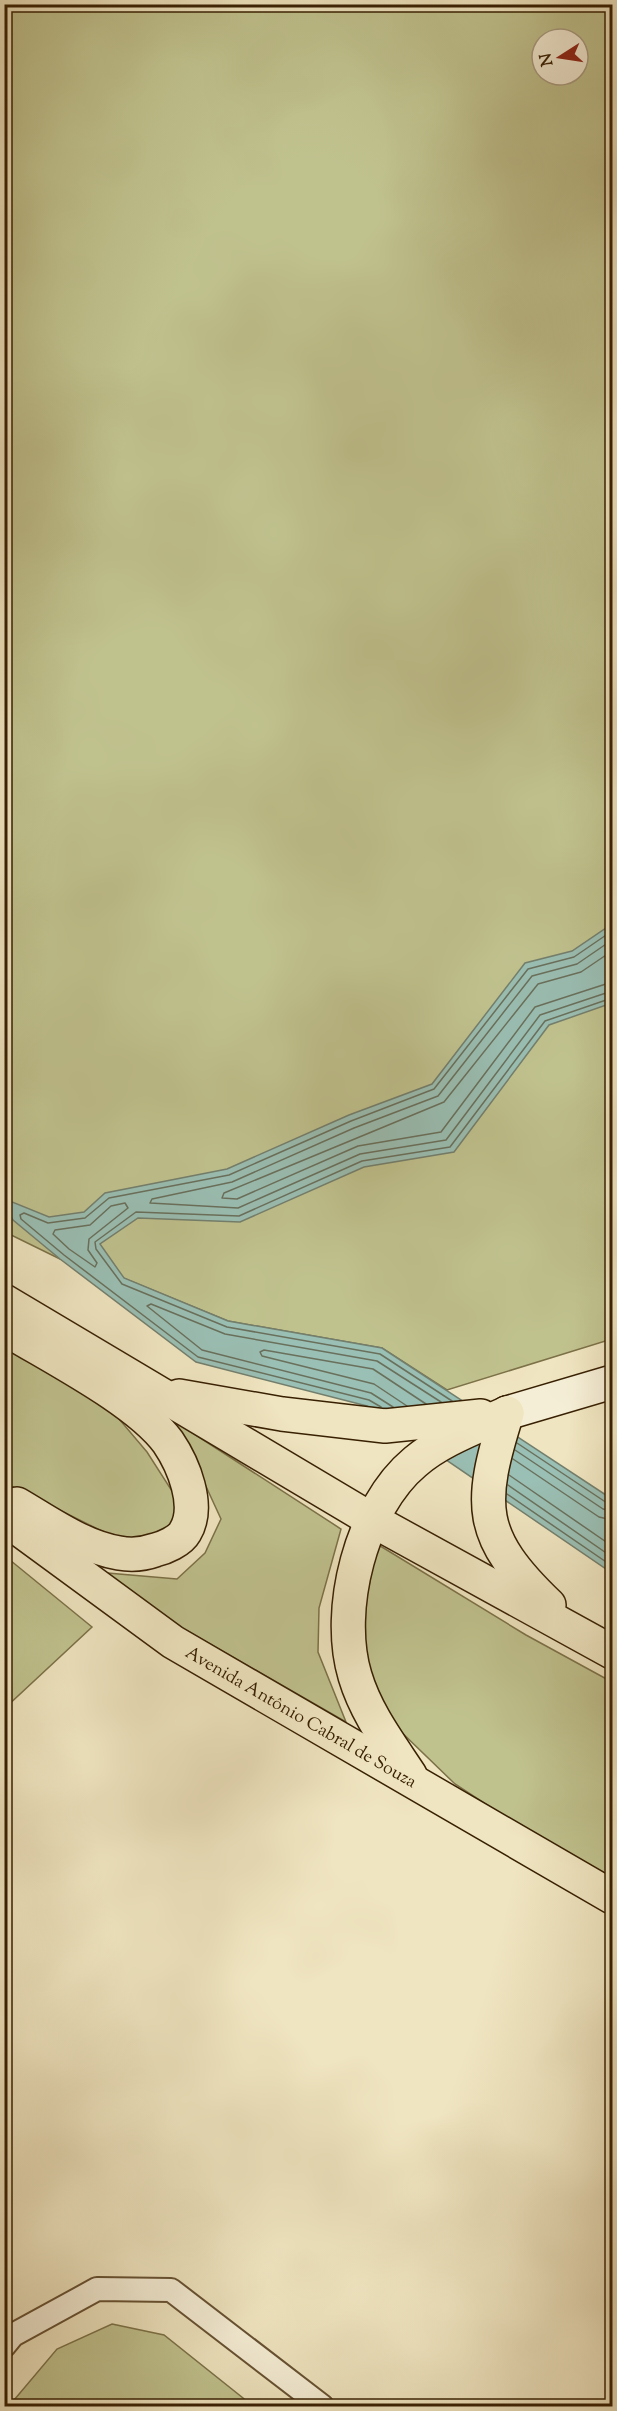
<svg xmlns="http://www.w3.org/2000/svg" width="617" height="2411" viewBox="0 0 617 2411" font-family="'Sorts Mill Goudy',serif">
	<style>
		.green { fill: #c0c28e; stroke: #7c7148; stroke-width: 1.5; fill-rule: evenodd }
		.water { fill: #9abfb4; stroke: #737f6d; stroke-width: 1.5 }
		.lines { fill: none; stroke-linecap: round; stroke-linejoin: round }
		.shore { stroke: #69705c; stroke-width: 1.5 }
		.service-casing { stroke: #665132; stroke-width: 26 }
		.secondary-casing { stroke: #382003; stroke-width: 36 }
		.trunk-casing { stroke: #382003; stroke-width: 36 }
		.service { stroke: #f5eed6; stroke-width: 22 }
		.secondary { stroke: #f5eed6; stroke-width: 33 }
		.trunk { stroke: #efe5c0; stroke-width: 33 }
		.labels { text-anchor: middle; stroke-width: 4.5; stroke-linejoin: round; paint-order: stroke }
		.street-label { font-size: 18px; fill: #382003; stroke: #f5eed6 }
	</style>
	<rect width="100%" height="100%" fill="#efe5c0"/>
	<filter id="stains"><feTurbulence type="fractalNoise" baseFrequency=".00333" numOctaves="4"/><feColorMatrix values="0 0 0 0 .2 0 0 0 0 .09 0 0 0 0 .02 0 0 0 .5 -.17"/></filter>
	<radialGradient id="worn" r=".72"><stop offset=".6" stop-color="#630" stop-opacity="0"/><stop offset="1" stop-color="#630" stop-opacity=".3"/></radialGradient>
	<g class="green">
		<path d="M4 5H612V1339L447 1390 382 1348 228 1321 123 1278 60 1259 5 1232ZM542 39H578V75H542Z"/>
		<polygon points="4,1343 114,1413 147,1452 181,1505 174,1527 132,1546 5,1483"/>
		<polygon points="154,1408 341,1529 319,1608 318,1652 346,1722 144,1606 107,1573 177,1579 205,1553 221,1519 197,1467"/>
		<polygon points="377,1544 526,1635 612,1682 612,1881 536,1837 455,1784 393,1724 365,1665 364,1612"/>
		<polygon points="5,1556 92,1627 5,1708"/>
		<polygon points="112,2324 164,2335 253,2406 9,2406 57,2349"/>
	</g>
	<polygon class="water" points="612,924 612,1003 549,1025 454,1152 364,1167 240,1222 138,1218 100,1244 124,1278 228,1321 382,1348 612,1499 612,1573 367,1406 196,1362 60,1259 13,1220 5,1206 5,1199 49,1217 84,1212 105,1193 227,1169 349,1115 432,1084 525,963 572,951"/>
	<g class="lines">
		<g class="shore">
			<polyline points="612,940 577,964 532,976 438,1096 354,1128 232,1182 152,1199 150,1203 238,1208 360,1154 446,1140 540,1015 612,991"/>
			<polyline points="612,951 581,972 538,984 444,1102 224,1193 222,1198 237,1199 358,1146 441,1132 535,1007 612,982"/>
			<polygon points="125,1203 128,1208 89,1239 88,1250 97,1263 95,1267 69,1249 53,1234 55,1230 90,1225 111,1206"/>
			<polyline points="452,1401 380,1354 227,1327 122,1284 96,1249 95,1242 136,1212 239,1216 362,1161 450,1147 545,1021 612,998"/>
			<polyline points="407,1406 374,1384 262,1356 260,1352 264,1350 373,1369 426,1404"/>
			<polyline points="381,1407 369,1400 198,1357 64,1255 21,1219 20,1215 24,1213 48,1223 85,1218 109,1198 229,1175 351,1121 434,1089 528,969 574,957 612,931"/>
			<polyline points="393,1407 371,1393 202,1350 147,1306 151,1304 225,1334 377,1361 441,1402"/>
			<polyline points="517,1443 607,1503 612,1504"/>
			<polyline points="515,1450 603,1509 612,1511"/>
			<polyline points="513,1459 599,1517 612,1520"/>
			<polyline points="509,1475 612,1546"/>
			<polyline points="508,1485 612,1557"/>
			<polyline points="507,1494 612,1566"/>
		</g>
		<g class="service-casing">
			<polyline id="service" points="4,2346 13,2335 97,2289 171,2290 322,2406"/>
		</g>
		<g class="secondary-casing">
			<polyline id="secondary" points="507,1413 612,1382"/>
		</g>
		<g class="trunk-casing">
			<g id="trunk">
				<polyline points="4,1301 372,1520 612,1652"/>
				<path d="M4 1328C51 1357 137 1400 168 1442 183 1464 201 1506 185 1532 180 1541 164 1548 155 1550 144 1554 130 1555 119 1553 82 1547 48 1522 17 1504"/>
				<polyline points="179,1396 282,1414 385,1426 481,1416"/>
				<path d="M507 1413C478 1505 477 1536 549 1605"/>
				<path id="s1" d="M4 1518 173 1642 612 1897"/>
				<path d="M410 1775C389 1743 366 1713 355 1676 335 1610 361 1507 415 1462 440 1440 477 1427 507 1413"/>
			</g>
		</g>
		<use href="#service" class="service"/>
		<use href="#secondary" class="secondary"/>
		<use href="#trunk" class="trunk"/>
	</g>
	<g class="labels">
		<g class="street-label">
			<text dy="6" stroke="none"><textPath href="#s1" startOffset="358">Avenida Antônio Cabral de Souza</textPath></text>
		</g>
	</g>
	<rect width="617" height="2411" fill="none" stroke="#efe5c0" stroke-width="24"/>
	<rect x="6" y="6" width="605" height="2399" fill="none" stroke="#382003" stroke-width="3"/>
	<rect x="12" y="12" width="593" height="2387" fill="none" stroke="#382003" stroke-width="1.5"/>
	<g transform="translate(560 57) rotate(258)"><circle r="28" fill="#f5eed6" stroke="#a99c82" stroke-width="1.5"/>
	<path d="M0-4.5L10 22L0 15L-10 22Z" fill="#8f2418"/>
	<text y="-9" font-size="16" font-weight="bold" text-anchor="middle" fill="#382003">N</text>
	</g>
	<rect width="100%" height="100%" filter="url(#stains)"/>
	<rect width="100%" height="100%" fill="url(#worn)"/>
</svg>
